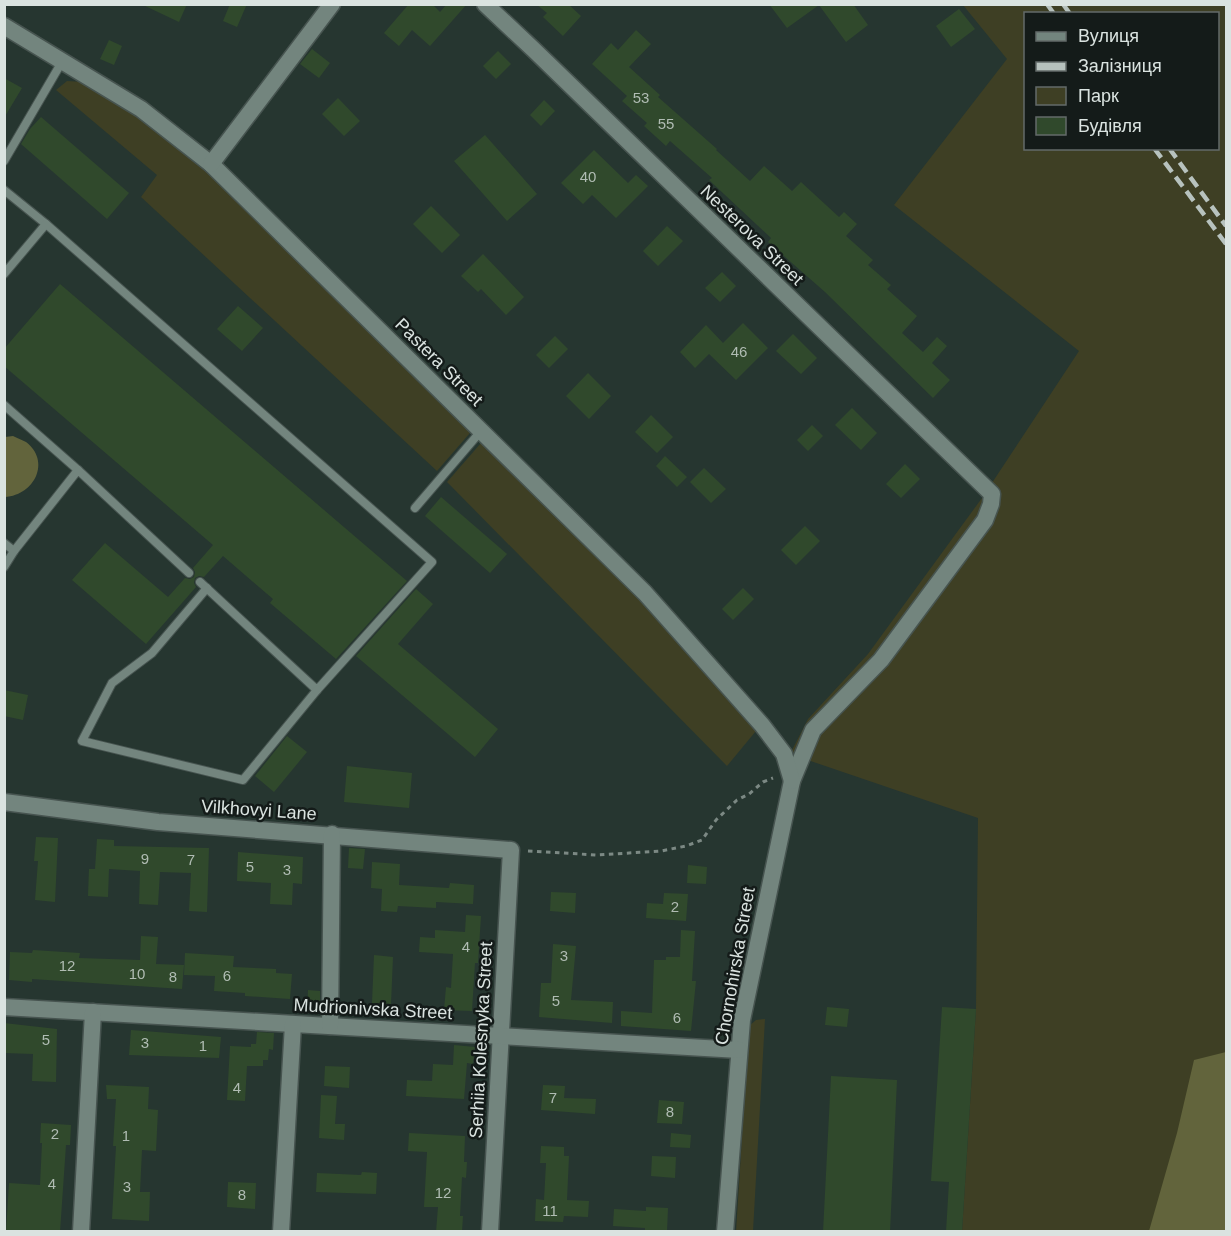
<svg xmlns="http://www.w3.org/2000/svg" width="1231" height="1236" viewBox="0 0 1231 1236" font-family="Helvetica,sans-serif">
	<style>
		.green { fill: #3e3f24; fill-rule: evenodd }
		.forest { fill: #62643c }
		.building { fill: #30492c }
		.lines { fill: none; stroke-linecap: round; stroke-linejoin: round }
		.service-casing { stroke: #475450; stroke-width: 10 }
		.minor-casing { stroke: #475450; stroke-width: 19 }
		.path { stroke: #7c8984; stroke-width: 3; stroke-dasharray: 4.5 4.5; stroke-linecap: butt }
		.service { stroke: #73857e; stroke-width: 8 }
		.minor { stroke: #73857e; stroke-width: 16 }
		.rail { stroke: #b7c2be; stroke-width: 4.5; stroke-dasharray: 12 6; stroke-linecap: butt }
		.labels { text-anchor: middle; stroke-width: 5; stroke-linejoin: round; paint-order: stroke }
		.number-label { font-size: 15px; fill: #b0bcb3 }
		.street-label { font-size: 18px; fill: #dae3e0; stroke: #141b19 }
	</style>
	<rect width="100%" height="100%" fill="#263630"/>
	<g class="green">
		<path d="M963 5H1226V1231H962L976 1009 978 818 790 754 808 719 868 654 982 498 1079 351 894 205 1007 59ZM1026 14H1218V148H1026Z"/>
		<polygon points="67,81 84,82 135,113 205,170 470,433 437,471 141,197 157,175 56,90"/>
		<polygon points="481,443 638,598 756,731 727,766 447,482"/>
		<polygon points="765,1019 753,1231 736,1232 749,1026 756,1020"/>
	</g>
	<g class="forest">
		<path d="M13 436C17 438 22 440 26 442 51 461 35 495 5 497V437Z"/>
		<polygon points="1226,1052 1226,1231 1149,1231 1177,1133 1194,1060"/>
	</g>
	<g class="building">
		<polygon points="141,4 187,4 179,22"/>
		<polygon points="230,4 247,4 237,27 223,21"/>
		<polygon points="409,4 432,4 440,12 447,4 467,4 430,46 412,30 399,46 384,33"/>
		<polygon points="536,4 568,4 581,16 563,36 543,17 547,13"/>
		<polygon points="769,4 853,4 868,25 846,42 819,5 787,28"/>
		<polygon points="959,9 975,29 951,47 936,26"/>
		<polygon points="636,30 651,44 629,67 660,95 658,97 717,149 716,150 750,181 764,166 792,191 801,182 839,217 844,212 857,224 846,236 873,260 868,265 891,285 887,289 917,316 902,333 923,352 937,337 947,346 932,363 950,380 933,398 825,292 768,242 771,238 709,180 712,178 670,141 666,146 644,126 647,123 622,101 627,96 592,64 611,43 618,50"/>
		<polygon points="109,40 122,46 114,65 100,59"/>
		<polygon points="312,49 330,63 319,78 300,64"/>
		<polygon points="498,51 511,64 496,79 483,66"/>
		<polygon points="4,78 22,88 4,118"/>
		<polygon points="338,98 360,121 344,136 322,114"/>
		<polygon points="544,100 555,111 541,126 530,115"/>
		<polygon points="41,117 129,193 107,219 21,144 30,129"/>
		<polygon points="485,135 537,194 507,221 454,161"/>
		<polygon points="594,150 628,183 636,175 648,186 616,218 592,195 583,204 561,183"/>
		<polygon points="431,206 460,235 442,253 413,224"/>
		<polygon points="667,226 683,241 658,266 643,251"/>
		<polygon points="483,254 524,297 506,315 481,289 478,292 461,276"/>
		<polygon points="722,272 736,286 720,302 705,288"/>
		<polygon points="60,284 407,581 336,659 270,603 273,599 223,556 204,577 199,576 195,578 194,583 196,587 146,644 72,580 105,543 168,597 185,578 190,579 194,577 195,572 193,568 213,545 4,366 4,349"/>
		<polygon points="238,306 263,328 242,351 217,329"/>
		<polygon points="743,323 768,348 736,380 709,354 695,368 680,352 706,325 723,343"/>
		<polygon points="793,334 817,358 801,374 776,351"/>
		<polygon points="555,336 568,349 549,368 536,355"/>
		<polygon points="588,373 611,396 589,419 566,396"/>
		<polygon points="852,408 877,433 861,450 835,425"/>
		<polygon points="651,415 673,437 657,453 635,432"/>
		<polygon points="812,425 823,436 808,451 797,440"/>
		<polygon points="665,456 687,477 677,487 656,466"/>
		<polygon points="905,464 920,479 901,498 886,484"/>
		<polygon points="704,468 726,489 711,503 690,482"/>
		<polygon points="441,497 507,554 490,573 425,516"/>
		<polygon points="805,526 820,541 796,565 781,550"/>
		<polygon points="743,588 754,599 733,620 722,609"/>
		<polygon points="416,589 433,604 398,644 498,729 475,757 356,656"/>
		<polygon points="4,690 28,695 23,720 4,716"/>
		<polygon points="287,736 307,752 274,792 255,776"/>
		<polygon points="347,766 412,773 409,808 344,802"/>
		<polygon points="36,837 58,838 55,902 35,900 38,861 34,861"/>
		<polygon points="97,839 114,840 114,846 209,848 207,912 189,911 191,873 160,872 158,905 139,904 140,871 109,869 108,897 88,896 89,869 95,869"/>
		<polygon points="349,848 365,849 363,869 348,868"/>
		<polygon points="238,852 303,857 302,884 293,883 292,905 270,904 271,883 237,881"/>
		<polygon points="372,862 400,864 399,885 449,888 450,883 474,885 473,904 436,902 436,908 398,906 397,912 381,911 382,889 371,888"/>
		<polygon points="688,865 707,867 706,884 687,883"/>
		<polygon points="551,892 576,893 575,913 550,911"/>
		<polygon points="664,893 688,894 686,921 646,918 647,903 663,904"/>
		<polygon points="466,915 481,916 478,963 475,963 472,1011 444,1010 446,987 451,988 453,954 419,952 420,937 435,938 435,930 465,932"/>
		<polygon points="681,930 695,931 692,981 696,981 691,1031 621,1026 621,1011 652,1013 654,960 666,960 666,957 680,957"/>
		<polygon points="141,936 158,937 156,964 184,965 182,989 32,979 32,982 9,980 10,952 32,953 33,950 80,953 79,958 140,960"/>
		<polygon points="553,944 576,946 571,1000 613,1002 612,1023 539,1017 541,983 551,983"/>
		<polygon points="185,953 234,956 233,967 276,969 276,973 292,974 290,999 245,996 245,993 214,991 215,976 184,975"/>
		<polygon points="374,955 393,957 391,1004 372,1003"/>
		<polygon points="308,990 320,991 320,1010 307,1010"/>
		<polygon points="827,1007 849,1009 847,1027 825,1025"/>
		<polygon points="942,1007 976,1009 962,1232 946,1232 949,1182 931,1181"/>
		<polygon points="4,1023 57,1029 56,1082 32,1081 33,1054 4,1053"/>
		<polygon points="131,1030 221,1037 219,1058 129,1055"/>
		<polygon points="257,1032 274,1033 273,1050 269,1049 268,1060 263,1060 263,1066 247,1066 245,1101 227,1100 230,1046 251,1047 251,1044 256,1044"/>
		<polygon points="454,1045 475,1047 473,1064 467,1063 464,1099 406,1096 407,1080 432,1081 433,1064 453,1065"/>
		<polygon points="325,1066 350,1067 349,1088 324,1086"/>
		<polygon points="831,1076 897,1080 890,1232 823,1232"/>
		<polygon points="106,1085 149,1087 148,1109 158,1110 156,1151 142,1150 140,1192 150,1192 149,1221 112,1219 116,1146 113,1146 116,1099 107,1099"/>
		<polygon points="543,1085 565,1086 564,1098 596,1099 595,1114 541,1110"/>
		<polygon points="321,1095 337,1096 335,1124 345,1124 344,1140 319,1138"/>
		<polygon points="659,1100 684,1102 682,1124 657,1123"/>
		<polygon points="41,1123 71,1125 70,1145 66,1145 60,1232 6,1232 9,1183 40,1185 42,1143 40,1143"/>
		<polygon points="409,1133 465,1136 464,1162 467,1162 466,1178 462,1177 460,1216 463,1216 462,1232 436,1232 438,1207 424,1207 427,1152 408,1151"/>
		<polygon points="671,1133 691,1135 690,1148 670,1147"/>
		<polygon points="541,1146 564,1147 564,1156 569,1156 567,1200 589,1201 588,1217 564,1216 563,1222 535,1221 536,1199 544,1200 546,1163 540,1163"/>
		<polygon points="652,1156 676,1157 675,1178 651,1176"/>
		<polygon points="362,1172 377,1173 376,1194 316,1192 317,1173 361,1175"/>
		<polygon points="228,1182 256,1183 255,1209 227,1207"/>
		<polygon points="646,1207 668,1208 667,1232 645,1232 645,1228 613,1226 614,1209 646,1211"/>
	</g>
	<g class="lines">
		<g class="service-casing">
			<g id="service">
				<polyline points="4,161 63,60"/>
				<polyline points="4,190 46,224"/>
				<polyline points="4,274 46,224 432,562 317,690 200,582"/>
				<polyline points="4,405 78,470"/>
				<polyline points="415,508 481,431"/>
				<polyline points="4,543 14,551"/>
				<polyline points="4,567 14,551 78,470 189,573"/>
				<polyline points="207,588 152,653 112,683 82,741 243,780 317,690"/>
			</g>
		</g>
		<g class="minor-casing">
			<g id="minor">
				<polyline points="485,4 533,49 992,494 991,504 985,520 881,660 813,730 792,781 742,1020 725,1232"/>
				<polyline points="4,26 141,109 211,164 645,593 762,725 784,754 792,781"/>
				<polyline points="211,164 332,4"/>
				<polyline points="4,802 158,822 511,850 490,1232"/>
				<polyline points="4,1007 739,1050"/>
				<polyline points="330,1026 332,834"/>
				<polyline points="81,1232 93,1012"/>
				<polyline points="281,1232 293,1024"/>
			</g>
		</g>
		<polyline class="path" points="528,851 597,855 661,851 686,846 702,840 716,820 737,800 749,794 763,782 773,778"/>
		<use href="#service" class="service"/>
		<use href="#minor" class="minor"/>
		<g class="rail">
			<polyline points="1047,4 1054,14"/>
			<polyline points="1063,4 1070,14"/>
			<polyline points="1154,148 1226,244"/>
			<polyline points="1169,148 1226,226"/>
		</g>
	</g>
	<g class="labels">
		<g class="number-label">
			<text x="641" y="103">53</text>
			<text x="666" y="129">55</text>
			<text x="588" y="182">40</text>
			<text x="739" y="357">46</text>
			<text x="145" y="864">9</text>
			<text x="191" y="865">7</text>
			<text x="250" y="872">5</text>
			<text x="287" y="875">3</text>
			<text x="675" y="912">2</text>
			<text x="466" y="952">4</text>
			<text x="564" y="961">3</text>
			<text x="67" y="971">12</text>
			<text x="137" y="979">10</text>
			<text x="227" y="981">6</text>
			<text x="173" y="982">8</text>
			<text x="556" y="1006">5</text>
			<text x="677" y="1023">6</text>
			<text x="46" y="1045">5</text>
			<text x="145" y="1048">3</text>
			<text x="203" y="1051">1</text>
			<text x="237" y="1093">4</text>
			<text x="553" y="1103">7</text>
			<text x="670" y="1117">8</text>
			<text x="55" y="1139">2</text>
			<text x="126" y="1141">1</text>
			<text x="52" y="1189">4</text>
			<text x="127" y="1192">3</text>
			<text x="443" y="1198">12</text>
			<text x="242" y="1200">8</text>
			<text x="550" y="1216">11</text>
		</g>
		<g class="street-label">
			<text transform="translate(752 235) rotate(44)" y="6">Nesterova Street</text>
			<text transform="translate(439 362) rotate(45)" y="6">Pastera Street</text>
			<text transform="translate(259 810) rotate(4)" y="6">Vilkhovyi Lane</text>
			<text transform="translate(735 966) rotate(-80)" y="6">Chornohirska Street</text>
			<text transform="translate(373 1009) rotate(3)" y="6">Mudrionivska Street</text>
			<text transform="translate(481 1040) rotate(-87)" y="6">Serhiia Kolesnyka Street</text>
		</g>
	</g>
	<rect width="1231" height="1236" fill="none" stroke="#dae3e0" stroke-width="12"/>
	<rect x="1024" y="12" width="195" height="138" fill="#141b19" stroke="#636b69" stroke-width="1.5"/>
	<rect x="1036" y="32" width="30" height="9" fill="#73857e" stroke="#636b69" stroke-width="1.5"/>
	<text x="1078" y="42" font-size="18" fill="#dae3e0">Вулиця</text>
	<rect x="1036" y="62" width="30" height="9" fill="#b7c2be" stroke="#636b69" stroke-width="1.5"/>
	<text x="1078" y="72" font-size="18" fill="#dae3e0">Залізниця</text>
	<rect x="1036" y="87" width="30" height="18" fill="#3e3f24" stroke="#636b69" stroke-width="1.5"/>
	<text x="1078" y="102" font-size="18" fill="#dae3e0">Парк</text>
	<rect x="1036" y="117" width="30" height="18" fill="#30492c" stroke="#636b69" stroke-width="1.5"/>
	<text x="1078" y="132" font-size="18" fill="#dae3e0">Будівля</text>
</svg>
